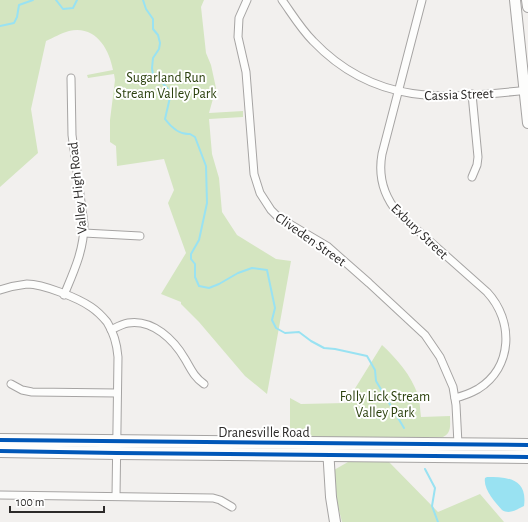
<svg xmlns="http://www.w3.org/2000/svg" width="528" height="522" viewBox="0 0 528 522" font-family="'Alegreya Sans',sans-serif">
	<style>
		.green { fill: #d4e5c0 }
		.water { fill: #99e2f2 }
		.lines { fill: none; stroke-linecap: round; stroke-linejoin: round }
		.stream { stroke: #99e2f2; stroke-width: 2 }
		.street-casing { stroke: #a6a4a3; stroke-width: 9 }
		.secondary-casing { stroke: #a6a4a3; stroke-width: 12 }
		.primary-casing { stroke: #a6a4a3; stroke-width: 14 }
		.street { stroke: #fdfdfc; stroke-width: 7 }
		.secondary { stroke: #fdfdfc; stroke-width: 10 }
		.primary { stroke: #fdfdfc; stroke-width: 12 }
		.cycleway-casing { stroke: #fff; stroke-width: 6 }
		.cycleway { stroke: #0057b8; stroke-width: 4 }
		.labels { text-anchor: middle; stroke-width: 4; stroke-linejoin: round; paint-order: stroke }
		.park-label { font-size: 14px; fill: #2b400d; stroke: #fff }
		.street-label { font-size: 14px; fill: #2c2a29; stroke: #fff }
	</style>
	<rect width="100%" height="100%" fill="#f2f0ee"/>
	<g class="green">
		<path d="M0 0H204L201 7 206 53 211 65 216 88 209 113 243 111V117L209 119 212 154 219 178 222 212 237 235 276 259 291 261 267 394 245 376 199 322 181 304V302L161 294 186 253 168 203 174 190 164 159 117 166 116 146 110 142V120L115 80 114 74 88 78 87 75 113 70C109 48 95 25 69 31 61 33 53 38 46 41L31 109 38 153 0 187Z"/>
		<path d="M382 345C397 359 411 375 418 395 420 402 420 410 421 417L450 416C450 424 452 433 443 437H382L384 444H290V398L301 404 346 403Z"/>
		<polygon points="348,462 389,462 438,512 480,494 504,522 342,522 337,502 334,470"/>
	</g>
	<path class="water" d="M487 477C505 477 528 477 524 506 517 509 510 515 502 510 495 502 483 489 485 478Z"/>
	<g class="lines">
		<g class="stream">
			<polyline points="56,0 63,9 73,8 77,0"/>
			<path d="M143 0 146 9 153 19V29L158 35 160 43 159 49 153 58 152 68 153 75 161 81 171 93 165 119C171 127 179 135 190 134L195 137 206 166 207 203 199 240 191 254V259L195 264V277L199 286 209 288 219 284 238 273 252 268 267 270 275 308 272 320 276 328 285 333 299 332 311 341 324 348 335 349 367 356 375 370 376 381 404 428"/>
			<polyline points="0,26 14,23 17,17 19,5 33,0"/>
			<polyline points="425,469 435,488 432,506 438,522"/>
		</g>
		<g class="street-casing">
			<g id="street">
				<polyline points="247,0 239,18 238,37 246,72 254,174 260,193 271,210 278,217 327,246 369,283 425,335 440,357 453,387 456,405 458,444"/>
				<path d="M282 0C292 14 301 29 313 41 376 107 445 99 528 90"/>
				<path d="M422 0 382 154C378 176 383 195 398 213L487 292C514 321 513 367 478 389 471 393 463 396 455 398"/>
				<polyline points="472,177 477,165 478,157 472,94"/>
				<polyline points="84,233 140,236"/>
				<path d="M0 290C9 287 18 285 27 284 43 284 78 298 91 307 97 311 102 316 107 322 114 333 117 344 118 357L116 496"/>
				<path d="M64 295C74 271 84 250 84 224L72 135 71 78"/>
				<path d="M111 330C117 327 122 324 128 323 153 319 174 340 185 359 191 369 194 377 204 384"/>
				<polyline points="11,384 22,390 32,392 117,393"/>
				<polyline points="0,495 213,498 220,500 232,507"/>
			</g>
		</g>
		<g class="secondary-casing">
			<g id="secondary">
				<polyline points="515,0 528,123"/>
				<polyline points="527,0 528,7"/>
				<polyline points="328,448 331,497 335,522"/>
			</g>
		</g>
		<g class="primary-casing">
			<g id="primary">
				<polyline points="0,440 528,445"/>
				<polyline points="0,451 117,453 528,457"/>
			</g>
		</g>
		<use href="#street" class="street"/>
		<use href="#secondary" class="secondary"/>
		<use href="#primary" class="primary"/>
		<g class="cycleway-casing">
			<g id="cycleway">
				<polyline points="0,440 528,445"/>
				<polyline points="0,451 117,453 528,457"/>
			</g>
		</g>
		<use href="#cycleway" class="cycleway"/>
	</g>
	<g class="labels">
		<g class="park-label">
			<text x="166" y="82">Sugarland Run<tspan x="166" dy="16">Stream Valley Park</tspan></text>
			<text x="385" y="401">Folly Lick Stream<tspan x="385" dy="16">Valley Park</tspan></text>
		</g>
		<g class="street-label">
			<text transform="translate(459 94) rotate(-2)" y="5">Cassia Street</text>
			<text transform="translate(77 188) rotate(-96)" y="5">Valley High Road</text>
			<text transform="translate(420 231) rotate(44)" y="5">Exbury Street</text>
			<text transform="translate(311 239) rotate(35)" y="5">Cliveden Street</text>
			<text x="264" y="437">Dranesville Road</text>
		</g>
	</g>
	<path d="M10 506v6h94v-6" fill="none" stroke="#2c2a29" stroke-width="2"/>
	<text x="16" y="506" font-size="12" fill="#2c2a29" stroke="#ffffff" stroke-width="3" paint-order="stroke">100 m</text>
</svg>
